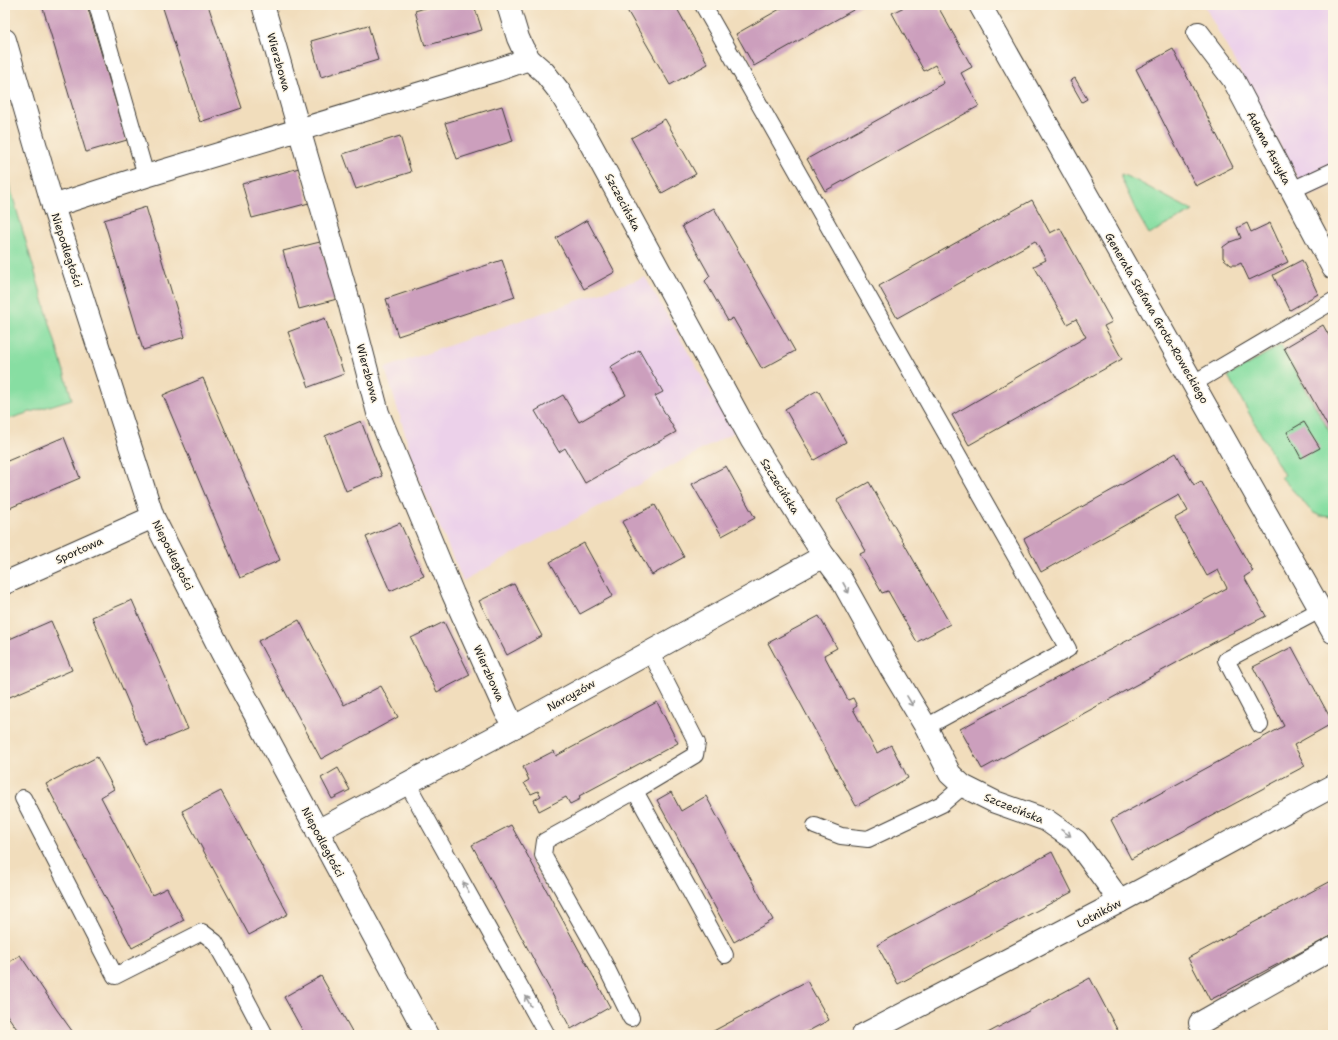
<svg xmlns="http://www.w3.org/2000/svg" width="1338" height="1040" viewBox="0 0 1338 1040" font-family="'Shantell Sans',sans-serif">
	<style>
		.built { fill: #ecd1ea }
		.green { fill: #87dea2; stroke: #527d5f }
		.building { fill: #cc9fbd }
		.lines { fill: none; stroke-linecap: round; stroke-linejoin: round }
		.lane-casing { stroke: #3c3934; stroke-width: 18 }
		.street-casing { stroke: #3c3934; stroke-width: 24 }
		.secondary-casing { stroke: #3c3934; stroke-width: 24 }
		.lane { stroke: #fff; stroke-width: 16 }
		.street { stroke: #fff; stroke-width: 22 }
		.secondary { stroke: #fff; stroke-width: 22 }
		.oneway { stroke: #999 }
		.labels { text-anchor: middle; stroke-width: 3; stroke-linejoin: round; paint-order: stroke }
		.street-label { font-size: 11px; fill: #1c1c1c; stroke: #fcf5e5 }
	</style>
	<rect width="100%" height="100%" fill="#fcf5e5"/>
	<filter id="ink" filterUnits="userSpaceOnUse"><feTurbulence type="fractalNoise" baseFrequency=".025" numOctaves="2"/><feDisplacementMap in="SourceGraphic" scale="8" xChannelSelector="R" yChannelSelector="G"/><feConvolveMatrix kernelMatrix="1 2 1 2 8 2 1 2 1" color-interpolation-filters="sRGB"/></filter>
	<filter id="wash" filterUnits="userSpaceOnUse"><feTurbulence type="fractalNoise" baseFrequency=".012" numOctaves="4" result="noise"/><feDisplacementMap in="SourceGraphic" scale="16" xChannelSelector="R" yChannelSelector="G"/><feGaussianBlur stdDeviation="0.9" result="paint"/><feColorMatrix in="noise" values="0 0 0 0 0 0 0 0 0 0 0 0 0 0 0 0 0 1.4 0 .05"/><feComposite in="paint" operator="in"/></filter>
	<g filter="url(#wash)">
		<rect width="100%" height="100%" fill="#f1ddbc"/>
		<g class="built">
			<polygon points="1204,5 1333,5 1333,185 1308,197"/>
			<polygon points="645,277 734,432 463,581 419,479 385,368"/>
		</g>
		<g class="green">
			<polygon points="5,170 72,399 5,420"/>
			<polygon points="1121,174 1135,180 1193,211 1149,234 1138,215 1121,178"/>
			<polygon points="1281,345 1333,438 1333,517 1320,516 1312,512 1281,477 1284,475 1228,376"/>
		</g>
		<g id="blocks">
			<g class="building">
				<polygon points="42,5 87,5 127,140 86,152"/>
				<polygon points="162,5 208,5 242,108 200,122"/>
				<polygon points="435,5 474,5 482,30 425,46 415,11"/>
				<polygon points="624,5 675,5 708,64 670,85"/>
				<polygon points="787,5 862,5 754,66 736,34"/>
				<polygon points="903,5 937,5 972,67 961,73 979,106 825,191 807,159 944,83 935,65 924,71 892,13 904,7"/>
				<polygon points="368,25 378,60 321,77 311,41"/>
				<polygon points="1173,49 1233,167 1196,186 1136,69"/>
				<polygon points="1075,78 1087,99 1082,102 1070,81"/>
				<polygon points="502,106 513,141 457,159 445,123"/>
				<polygon points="665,119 696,174 662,193 631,138"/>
				<polygon points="400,136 411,172 356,189 343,154"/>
				<polygon points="299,168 309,203 252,218 242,184"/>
				<polygon points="1032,200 1050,233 1060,228 1112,322 1104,326 1122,359 969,445 952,415 1086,337 1076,319 1067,324 1034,266 1046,260 1035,241 897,318 879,286"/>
				<polygon points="146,207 185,337 143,350 104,220"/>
				<polygon points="714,208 795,351 762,369 733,318 728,321 705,281 710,276 682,226"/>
				<polygon points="587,220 615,272 584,289 556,238"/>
				<polygon points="1247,223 1251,232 1270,223 1288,262 1249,280 1241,263 1237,265 1231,265 1223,258 1223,247 1230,242 1241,238 1237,228"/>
				<polygon points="320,242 337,299 299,309 283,251"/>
				<polygon points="502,260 515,297 398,336 386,299"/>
				<polygon points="1302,260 1318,294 1290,310 1273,275"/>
				<polygon points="325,318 344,374 309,387 288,332"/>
				<polygon points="1323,325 1333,343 1333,436 1284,348"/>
				<polygon points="639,350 663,392 655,396 676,432 585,483 565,448 559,452 535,411 563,395 579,422 626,395 610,367"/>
				<polygon points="203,378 280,560 240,578 163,395"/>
				<polygon points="818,390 846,442 814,460 785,409"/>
				<polygon points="361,421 382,476 346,491 325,436"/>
				<polygon points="1304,422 1320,448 1301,458 1287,432"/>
				<polygon points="64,437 80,478 5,510 5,462"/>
				<polygon points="1176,453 1194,485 1201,481 1253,571 1244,577 1266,616 1220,639 982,769 960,729 1227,588 1218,570 1207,576 1175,518 1188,511 1179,495 1041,572 1024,539 1132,479"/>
				<polygon points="726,466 755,518 722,536 692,484"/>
				<polygon points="869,482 950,624 917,642 888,591 882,593 860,554 866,551 837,500"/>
				<polygon points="655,505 684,557 652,575 622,522"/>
				<polygon points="400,523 424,576 390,591 366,537"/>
				<polygon points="584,543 613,596 580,614 550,562"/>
				<polygon points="514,584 542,636 507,655 479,601"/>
				<polygon points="132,600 188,729 147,746 92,617"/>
				<polygon points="819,616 837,648 824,655 848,700 853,698 857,706 853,709 877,753 891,745 908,778 856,806 768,643"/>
				<polygon points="299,620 344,705 381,686 398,717 321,759 258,641"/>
				<polygon points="51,621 72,670 5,699 5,641"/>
				<polygon points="444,622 470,675 437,692 411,638"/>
				<polygon points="1292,647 1333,723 1294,745 1305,766 1131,859 1111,820 1284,726 1253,667"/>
				<polygon points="657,702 678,743 579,796 580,799 570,804 566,797 539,811 534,800 541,796 538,791 531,794 524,783 529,780 523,767 554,751 556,756"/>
				<polygon points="97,757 114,789 101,797 152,895 167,888 184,920 132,948 46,784"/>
				<polygon points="338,768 350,790 332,799 321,778"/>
				<polygon points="221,791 288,914 249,935 182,811"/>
				<polygon points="671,792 681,811 706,796 773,920 734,942 657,800"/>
				<polygon points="511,825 610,1007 571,1029 472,845"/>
				<polygon points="1052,852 1072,892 898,984 877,945"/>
				<polygon points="1333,880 1333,935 1210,1000 1188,958"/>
				<polygon points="20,955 57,1010 75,1035 21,1035 5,1012 5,965"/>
				<polygon points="321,976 354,1035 305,1035 284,997"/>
				<polygon points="1090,978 1120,1035 984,1035"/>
				<polygon points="807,981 829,1020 801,1035 706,1035"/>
			</g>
		</g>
	</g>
	<g filter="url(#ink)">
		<use href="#blocks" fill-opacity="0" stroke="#3c3934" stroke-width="1"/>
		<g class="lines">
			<g class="lane-casing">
				<g id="lane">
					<polyline points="97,5 146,176"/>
					<polyline points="703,5 1068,649 926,727"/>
					<polyline points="1292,190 1333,171"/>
					<polyline points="1194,383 1333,301"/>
					<polyline points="1260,725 1226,660 1320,610"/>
					<polyline points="407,783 547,1035"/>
					<polyline points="635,791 725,955"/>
					<polyline points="23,798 115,976 202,932 215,942 233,974 265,1035"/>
					<polyline points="815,826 841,836 868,839 942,804 963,786"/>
					<polyline points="631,1018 604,963 543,855 545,841 635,791 695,755 697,743 650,651"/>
				</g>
			</g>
			<g class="street-casing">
				<g id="street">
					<polyline points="263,5 349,302 378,413 453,594 507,714 514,727"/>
					<polyline points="508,5 518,38 523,49 529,59 544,72 559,91 588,139 752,441 824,556 841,579 890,667 926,727 950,774 963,786 995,802 1046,820 1076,841 1110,887 1119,902"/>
					<polyline points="1198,33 1233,79 1333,268"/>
					<polyline points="5,40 53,206 153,517 221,651 427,1035"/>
					<polyline points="53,206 146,176 497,70 529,59"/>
					<polyline points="5,583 153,517"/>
					<polyline points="317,831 514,727 824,556"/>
					<polyline points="1200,1023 1333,948"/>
					<polyline points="863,1035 1119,902 1333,786"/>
				</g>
			</g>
			<g class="secondary-casing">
				<polyline id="secondary" points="980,5 1333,632"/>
			</g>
			<use href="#lane" class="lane"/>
			<use href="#street" class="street"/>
			<use href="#secondary" class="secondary"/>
		</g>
		<defs><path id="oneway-shaft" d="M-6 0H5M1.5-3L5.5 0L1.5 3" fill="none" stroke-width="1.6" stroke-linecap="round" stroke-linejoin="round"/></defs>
		<g class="oneway">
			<use href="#oneway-shaft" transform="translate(846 588) rotate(61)"/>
			<use href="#oneway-shaft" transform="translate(910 701) rotate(59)"/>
			<use href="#oneway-shaft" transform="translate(1066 833) rotate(34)"/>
			<use href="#oneway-shaft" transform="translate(466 887) rotate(-119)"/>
			<use href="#oneway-shaft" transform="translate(528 1001) rotate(-119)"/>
		</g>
	</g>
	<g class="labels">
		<g class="street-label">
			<text transform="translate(279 62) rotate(74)" y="4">Wierzbowa</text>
			<text transform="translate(1269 148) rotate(62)" y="4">Adama Asnyka</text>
			<text transform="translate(623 202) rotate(62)" y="4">Szczecińska</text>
			<text transform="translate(67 250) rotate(72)" y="4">Niepodległości</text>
			<text transform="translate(1157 318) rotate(60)" y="4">Generała Stefana Grota-Roweckiego</text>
			<text transform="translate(368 373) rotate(75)" y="4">Wierzbowa</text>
			<text transform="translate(780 486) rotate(58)" y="4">Szczecińska</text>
			<text transform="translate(79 550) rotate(-24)" y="4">Sportowa</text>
			<text transform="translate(173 555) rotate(63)" y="4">Niepodległości</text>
			<text transform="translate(489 673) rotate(66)" y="4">Wierzbowa</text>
			<text transform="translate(571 695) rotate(-29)" y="4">Narcyzów</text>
			<text transform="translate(1014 808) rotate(22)" y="4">Szczecińska</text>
			<text transform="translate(323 842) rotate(62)" y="4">Niepodległości</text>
			<text transform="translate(1099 913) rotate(-28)" y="4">Lotników</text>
		</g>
	</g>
	<rect width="1338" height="1040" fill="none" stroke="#fcf5e5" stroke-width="20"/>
</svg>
